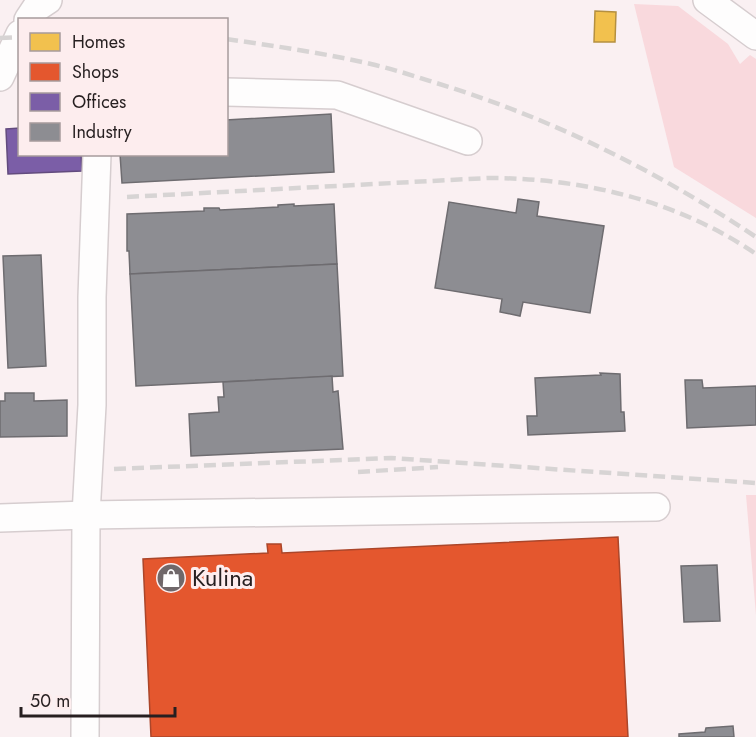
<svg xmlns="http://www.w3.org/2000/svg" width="756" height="737" viewBox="0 0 756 737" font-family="Jost,sans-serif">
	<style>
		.green { fill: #f9d9dd }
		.homes { fill: #f2c14e; stroke: #b59040; stroke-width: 1.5 }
		.shops { fill: #e4572e; stroke: #ab462a; stroke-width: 1.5 }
		.offices { fill: #7b5ea7; stroke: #624b7e; stroke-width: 1.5 }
		.industry { fill: #8d8d92; stroke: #6e6c70; stroke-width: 1.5 }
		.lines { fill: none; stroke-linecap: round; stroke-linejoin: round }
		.minor-casing { stroke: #d6cdcf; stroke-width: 30 }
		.minor { stroke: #fefdfd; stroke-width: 27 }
		.rail { stroke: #d7d4d4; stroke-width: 4.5; stroke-dasharray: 12 6; stroke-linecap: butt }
		.labels { text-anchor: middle; stroke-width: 6; stroke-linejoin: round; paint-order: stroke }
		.poi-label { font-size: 24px; fill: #261f20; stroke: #fdedee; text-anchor: start }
	</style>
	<rect width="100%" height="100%" fill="#faf0f2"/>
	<g class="green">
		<polygon points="634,4 678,6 728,44 740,64 750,55 756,59 756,218 674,167"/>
		<polygon points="746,495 756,495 756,615"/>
	</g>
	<polygon class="homes" points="595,11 616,12 615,42 594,42"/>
	<polygon class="shops" points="618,537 628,737 151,737 143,559 268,553 267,544 281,544 282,553"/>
	<polygon class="offices" points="20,128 20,154 81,154 82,171 8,174 6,129"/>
	<g class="industry">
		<polygon points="331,114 334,172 122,183 120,154 226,154 226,120"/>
		<polygon points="518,199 539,202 537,216 604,226 590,313 523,302 520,316 500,312 502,299 435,288 449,202 516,213"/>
		<polygon points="294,204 294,206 334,204 337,264 130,274 129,251 127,251 127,214 204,211 204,208 219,208 220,210 278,207 278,205"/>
		<polygon points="41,255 46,366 8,368 3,256"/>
		<polygon points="337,264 343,376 136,386 130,274"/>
		<polygon points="600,373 620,374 621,412 624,412 625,431 528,435 527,416 537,416 535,378 601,375"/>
		<polygon points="332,376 333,392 338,391 343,449 191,456 189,414 219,412 218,397 224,397 223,382"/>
		<polygon points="685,380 702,380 703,388 756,386 756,425 687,428"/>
		<polygon points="5,393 34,393 34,401 67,400 67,436 0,437 0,401 5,401"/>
		<polygon points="717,565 720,621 684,622 681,566"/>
		<polygon points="733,726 734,737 679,737 679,734 705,732 706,728"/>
	</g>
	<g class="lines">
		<g class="minor-casing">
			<g id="minor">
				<polyline points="707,0 756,36"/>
				<polyline points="28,20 36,8 48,0"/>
				<polyline points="0,77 20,34"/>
				<polyline points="226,92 337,95 468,141"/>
				<polyline points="0,518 86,515 656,507"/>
				<polyline points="85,737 86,515 92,405 92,297 97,154"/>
			</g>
		</g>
		<use href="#minor" class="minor"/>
		<g class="rail">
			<polyline points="0,38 20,37"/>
			<path d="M226 39C275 46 323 53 371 64 397 70 423 79 449 87 559 122 660 173 756 237"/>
			<path d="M127 197 488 178C582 178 677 200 756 254"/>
			<polyline points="114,469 391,458 756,483"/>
			<polyline points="358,472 438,467"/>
		</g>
	</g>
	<defs>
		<g id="shop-disc" transform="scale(1.5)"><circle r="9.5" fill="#70686a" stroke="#fdedee"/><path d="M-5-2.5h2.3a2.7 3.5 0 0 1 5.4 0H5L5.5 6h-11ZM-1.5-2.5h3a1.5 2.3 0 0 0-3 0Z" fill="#fff"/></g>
	</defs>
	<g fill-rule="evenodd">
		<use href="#shop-disc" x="171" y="578"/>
	</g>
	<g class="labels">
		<g class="poi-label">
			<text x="192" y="586">Kulina</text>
		</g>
	</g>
	<rect x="18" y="18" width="210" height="138" fill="#fdedee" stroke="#a79b9c" stroke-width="1.5"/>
	<rect x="30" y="33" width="30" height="18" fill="#f2c14e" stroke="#a79b9c" stroke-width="1.5"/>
	<text x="72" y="48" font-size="18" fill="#261f20">Homes</text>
	<rect x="30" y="63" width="30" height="18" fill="#e4572e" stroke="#a79b9c" stroke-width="1.5"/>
	<text x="72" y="78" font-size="18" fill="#261f20">Shops</text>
	<rect x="30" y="93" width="30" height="18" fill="#7b5ea7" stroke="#a79b9c" stroke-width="1.5"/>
	<text x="72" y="108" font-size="18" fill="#261f20">Offices</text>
	<rect x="30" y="123" width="30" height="18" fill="#8d8d92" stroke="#a79b9c" stroke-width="1.5"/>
	<text x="72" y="138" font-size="18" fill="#261f20">Industry</text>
	<path d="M21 707v9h154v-9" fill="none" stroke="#261f20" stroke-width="3"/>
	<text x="30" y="707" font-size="18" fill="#261f20" stroke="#fdedee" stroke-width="4.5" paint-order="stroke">50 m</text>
</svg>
